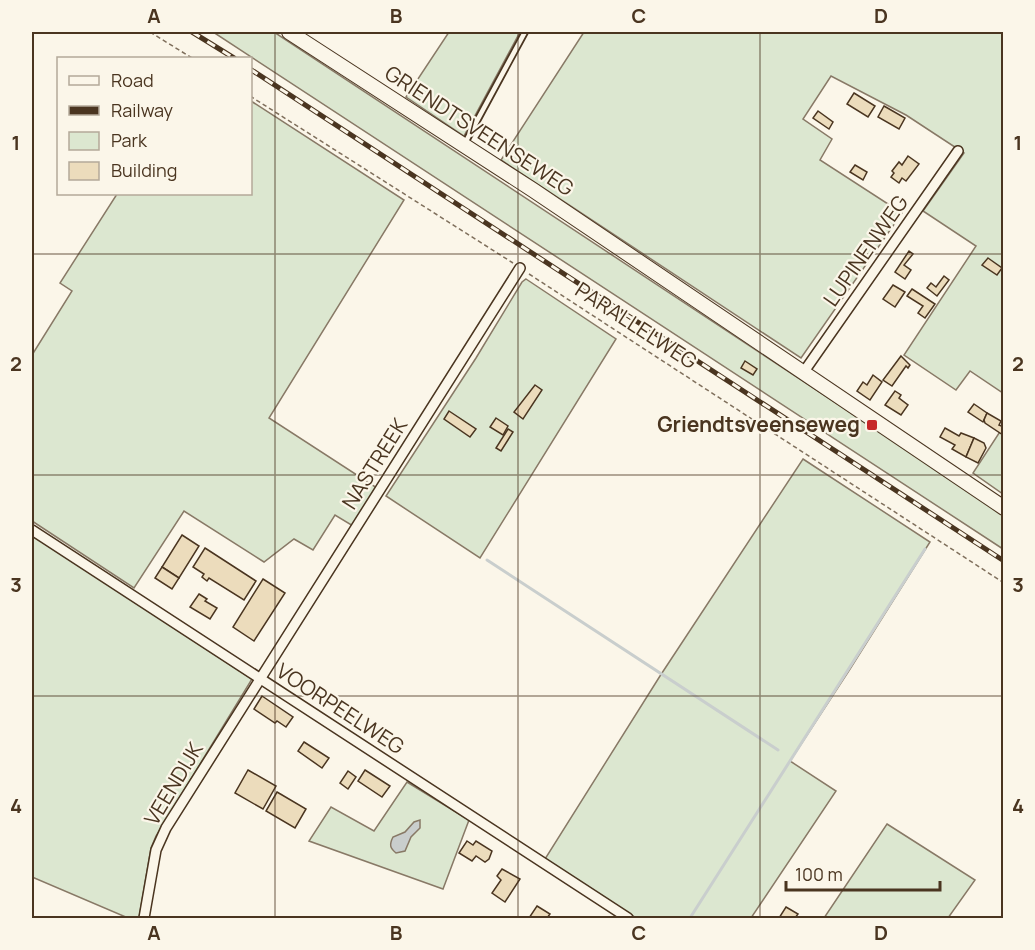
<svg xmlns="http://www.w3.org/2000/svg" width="1035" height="950" viewBox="0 0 1035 950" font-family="Manrope,sans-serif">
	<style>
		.green { fill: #dce7d0; stroke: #887966; stroke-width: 1.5 }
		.water { fill: #c9cecd; stroke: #887966; stroke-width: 1.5 }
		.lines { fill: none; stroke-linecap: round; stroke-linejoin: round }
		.stream { stroke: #c9cecd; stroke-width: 3 }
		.building { fill: #ecdcbc; stroke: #4a3520; stroke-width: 1.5 }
		.lane-casing { stroke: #4a3520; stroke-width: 8 }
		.street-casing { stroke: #4a3520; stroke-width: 12 }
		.secondary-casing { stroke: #4a3520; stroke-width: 16 }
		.path { stroke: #7f6f5c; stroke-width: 1.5; stroke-dasharray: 4.5 3; stroke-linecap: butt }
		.lane { stroke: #fbf6e9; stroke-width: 4.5 }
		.street { stroke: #fbf6e9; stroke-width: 9 }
		.secondary { stroke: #fbf6e9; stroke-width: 14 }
		.rail-casing { stroke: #4a3520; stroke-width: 5 }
		.rail { stroke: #fbf6e9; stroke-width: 3; stroke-dasharray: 9; stroke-linecap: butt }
		.grid { fill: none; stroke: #4a3520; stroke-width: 1.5; stroke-opacity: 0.55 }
		.poi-dot { fill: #c62828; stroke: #fbf6e9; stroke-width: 2 }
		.labels { text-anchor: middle; stroke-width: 4.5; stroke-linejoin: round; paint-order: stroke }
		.street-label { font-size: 21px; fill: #4a3520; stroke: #fbf6e9 }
		.poi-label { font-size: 21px; font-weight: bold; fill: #4a3520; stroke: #fbf6e9; text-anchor: end }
		.neatline { fill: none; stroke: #4a3520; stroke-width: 2 }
		.grid-label { font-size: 20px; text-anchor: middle; font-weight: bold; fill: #4a3520 }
	</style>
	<rect width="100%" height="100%" fill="#fbf6e9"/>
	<g class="green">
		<polygon points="213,32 274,32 1003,513 1003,549"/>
		<polygon points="449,32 520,32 464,136 406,97"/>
		<polygon points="584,32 1003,32 1003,393 970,371 956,390 904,355 976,246 923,211 964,153 906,115 831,76 803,119 832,139 820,160 902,213 801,358 501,160"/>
		<polygon points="251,101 404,200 269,418 377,488 353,526 335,515 313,550 294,539 264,562 184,511 134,588 32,521 32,355 72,291 60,283 117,194 250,194"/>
		<polygon points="526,279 616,339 480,558 386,496 476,358 522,282"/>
		<polygon points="1003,427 1003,494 973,473"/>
		<polygon points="803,459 930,542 850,669 790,761 836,791 751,918 636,918 545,859 660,676"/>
		<polygon points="34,536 252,679 156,836 151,848 139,918 128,918 32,877 32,540"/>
		<polygon points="407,782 469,820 443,889 309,841 331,807 374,831"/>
		<polygon points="887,824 975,880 948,918 824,918"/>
	</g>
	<path class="water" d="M420 820V828L411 837 405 851 396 853C390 848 389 845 393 837L405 832 414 822Z"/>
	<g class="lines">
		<g class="stream">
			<polyline points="487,560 778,750"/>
			<polyline points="690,918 925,549"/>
		</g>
	</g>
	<g class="building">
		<polygon points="854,93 875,106 868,117 847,104"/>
		<polygon points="884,106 905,118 899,129 878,117"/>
		<polygon points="818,111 833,122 829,129 813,118"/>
		<polygon points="908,156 919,164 906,181 902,178 899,183 891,177 894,173 892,171 899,162 902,165"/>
		<polygon points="855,165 867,172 863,180 850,172"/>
		<polygon points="909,251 913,254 904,265 911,270 905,279 895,272"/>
		<polygon points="988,258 1002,268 997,275 982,265"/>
		<polygon points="944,276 949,280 937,296 927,288 931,283 936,287"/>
		<polygon points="893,285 905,292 895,307 883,299"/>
		<polygon points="912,289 935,304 925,318 918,313 923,306 907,296"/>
		<polygon points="901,356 910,365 908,368 906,366 892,386 883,380"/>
		<polygon points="745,361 757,369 753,375 741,368"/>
		<polygon points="873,375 882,382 870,400 857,391 863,382 867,385"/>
		<polygon points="535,385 542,390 523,419 514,412"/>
		<polygon points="895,391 901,395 899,398 908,405 901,415 885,405"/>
		<polygon points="974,404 987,413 983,422 968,412"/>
		<polygon points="449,411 476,429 470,437 444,419"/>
		<polygon points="987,413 1001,421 999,425 1004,427 1003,435 985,423 984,420"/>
		<polygon points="496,418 508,426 503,435 490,427"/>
		<polygon points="945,428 959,436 961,433 974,438 966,457 952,449 955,445 940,437"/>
		<polygon points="508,429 513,432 501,451 496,448"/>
		<polygon points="974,438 984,443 986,448 978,463 966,457"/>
		<polygon points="182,535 199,546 179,578 162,567"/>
		<polygon points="205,548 256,581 244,600 209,578 207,581 202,577 204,574 193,567"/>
		<polygon points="162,567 179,578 172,589 155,578"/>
		<polygon points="263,579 285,593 254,641 233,627"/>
		<polygon points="199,594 207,599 205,601 217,608 210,619 190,607"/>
		<polygon points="262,696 293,717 286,727 277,721 275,723 254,709"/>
		<polygon points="304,742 329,758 322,768 298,751"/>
		<polygon points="248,770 276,786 263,809 235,793"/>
		<polygon points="365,770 390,786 382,797 358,781"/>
		<polygon points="348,771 356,777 348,789 340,783"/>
		<polygon points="277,792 306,809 295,828 266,811"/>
		<polygon points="467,841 473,845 476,841 492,851 489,859 485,862 476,856 472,861 459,853"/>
		<polygon points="502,869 520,879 505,902 492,893 501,880 497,876"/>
		<polygon points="537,906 550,914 547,918 529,918"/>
		<polygon points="786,907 798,914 795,918 779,918"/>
	</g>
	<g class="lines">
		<g class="lane-casing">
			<polyline id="lane" points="465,143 525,32"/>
		</g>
		<g class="street-casing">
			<g id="street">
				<polyline points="803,373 958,151"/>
				<polyline points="32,530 628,918"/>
				<polyline points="144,918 156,850 166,828 520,268"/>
			</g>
		</g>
		<g class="secondary-casing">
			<polyline id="secondary" points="289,32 533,190 1004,508"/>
		</g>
		<g class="path">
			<polyline points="150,32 192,58"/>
			<polyline points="250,96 513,263"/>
			<polyline points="529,274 1004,583"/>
		</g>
		<use href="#lane" class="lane"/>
		<use href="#street" class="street"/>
		<use href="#secondary" class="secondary"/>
		<g class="rail-casing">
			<g id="rail">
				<polyline points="192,32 234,58"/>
				<polyline points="250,69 1004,561"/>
			</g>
		</g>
		<use href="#rail" class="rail"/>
	</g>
	<path class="grid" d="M275 32V918M518 32V918M760 32V918M32 254H1004M32 475H1004M32 696H1004"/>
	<rect class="poi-dot" x="866" y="419" width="12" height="12" rx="3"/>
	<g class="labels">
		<g class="street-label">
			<text transform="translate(479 131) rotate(33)" y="7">GRIENDTSVEENSEWEG</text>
			<text transform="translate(866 251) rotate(-55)" y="7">LUPINENWEG</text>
			<text transform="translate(636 326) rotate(33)" y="7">PARALLELWEG</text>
			<text transform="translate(375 464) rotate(-58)" y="7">NASTREEK</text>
			<text transform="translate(340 709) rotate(33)" y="7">VOORPEELWEG</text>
			<text transform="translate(174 784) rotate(-59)" y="7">VEENDIJK</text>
		</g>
		<g class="poi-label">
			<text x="860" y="432">Griendtsveenseweg</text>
		</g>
	</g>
	<rect width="1035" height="950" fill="none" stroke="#fbf6e9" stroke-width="66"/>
	<rect x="57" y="57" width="195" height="138" fill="#fbf6e9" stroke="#b4a999" stroke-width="1.5"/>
	<rect x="69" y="76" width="30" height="9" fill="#fbf6e9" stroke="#b4a999" stroke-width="1.5"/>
	<text x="111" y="87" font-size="18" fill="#4a3520">Road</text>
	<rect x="69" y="106" width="30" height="9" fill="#4a3520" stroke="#b4a999" stroke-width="1.5"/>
	<text x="111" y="117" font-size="18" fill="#4a3520">Railway</text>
	<rect x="69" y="132" width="30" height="18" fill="#dce7d0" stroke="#b4a999" stroke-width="1.5"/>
	<text x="111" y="147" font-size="18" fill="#4a3520">Park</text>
	<rect x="69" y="162" width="30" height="18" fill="#ecdcbc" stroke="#b4a999" stroke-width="1.5"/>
	<text x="111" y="177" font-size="18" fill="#4a3520">Building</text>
	<path d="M786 881v9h154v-9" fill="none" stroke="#4a3520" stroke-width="3"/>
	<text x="795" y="881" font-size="18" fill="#4a3520" stroke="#fbf6e9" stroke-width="4.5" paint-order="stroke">100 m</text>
	<rect x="33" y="33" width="969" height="884" class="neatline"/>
	<g class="grid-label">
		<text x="154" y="23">A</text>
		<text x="396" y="23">B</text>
		<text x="639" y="23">C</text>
		<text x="881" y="23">D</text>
		<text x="16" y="150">1</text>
		<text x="1018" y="150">1</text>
		<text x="16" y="371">2</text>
		<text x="1018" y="371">2</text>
		<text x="16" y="592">3</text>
		<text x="1018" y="592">3</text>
		<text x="16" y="813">4</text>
		<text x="1018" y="813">4</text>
		<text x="154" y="940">A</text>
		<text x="396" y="940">B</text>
		<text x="639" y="940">C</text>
		<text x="881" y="940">D</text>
	</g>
</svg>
